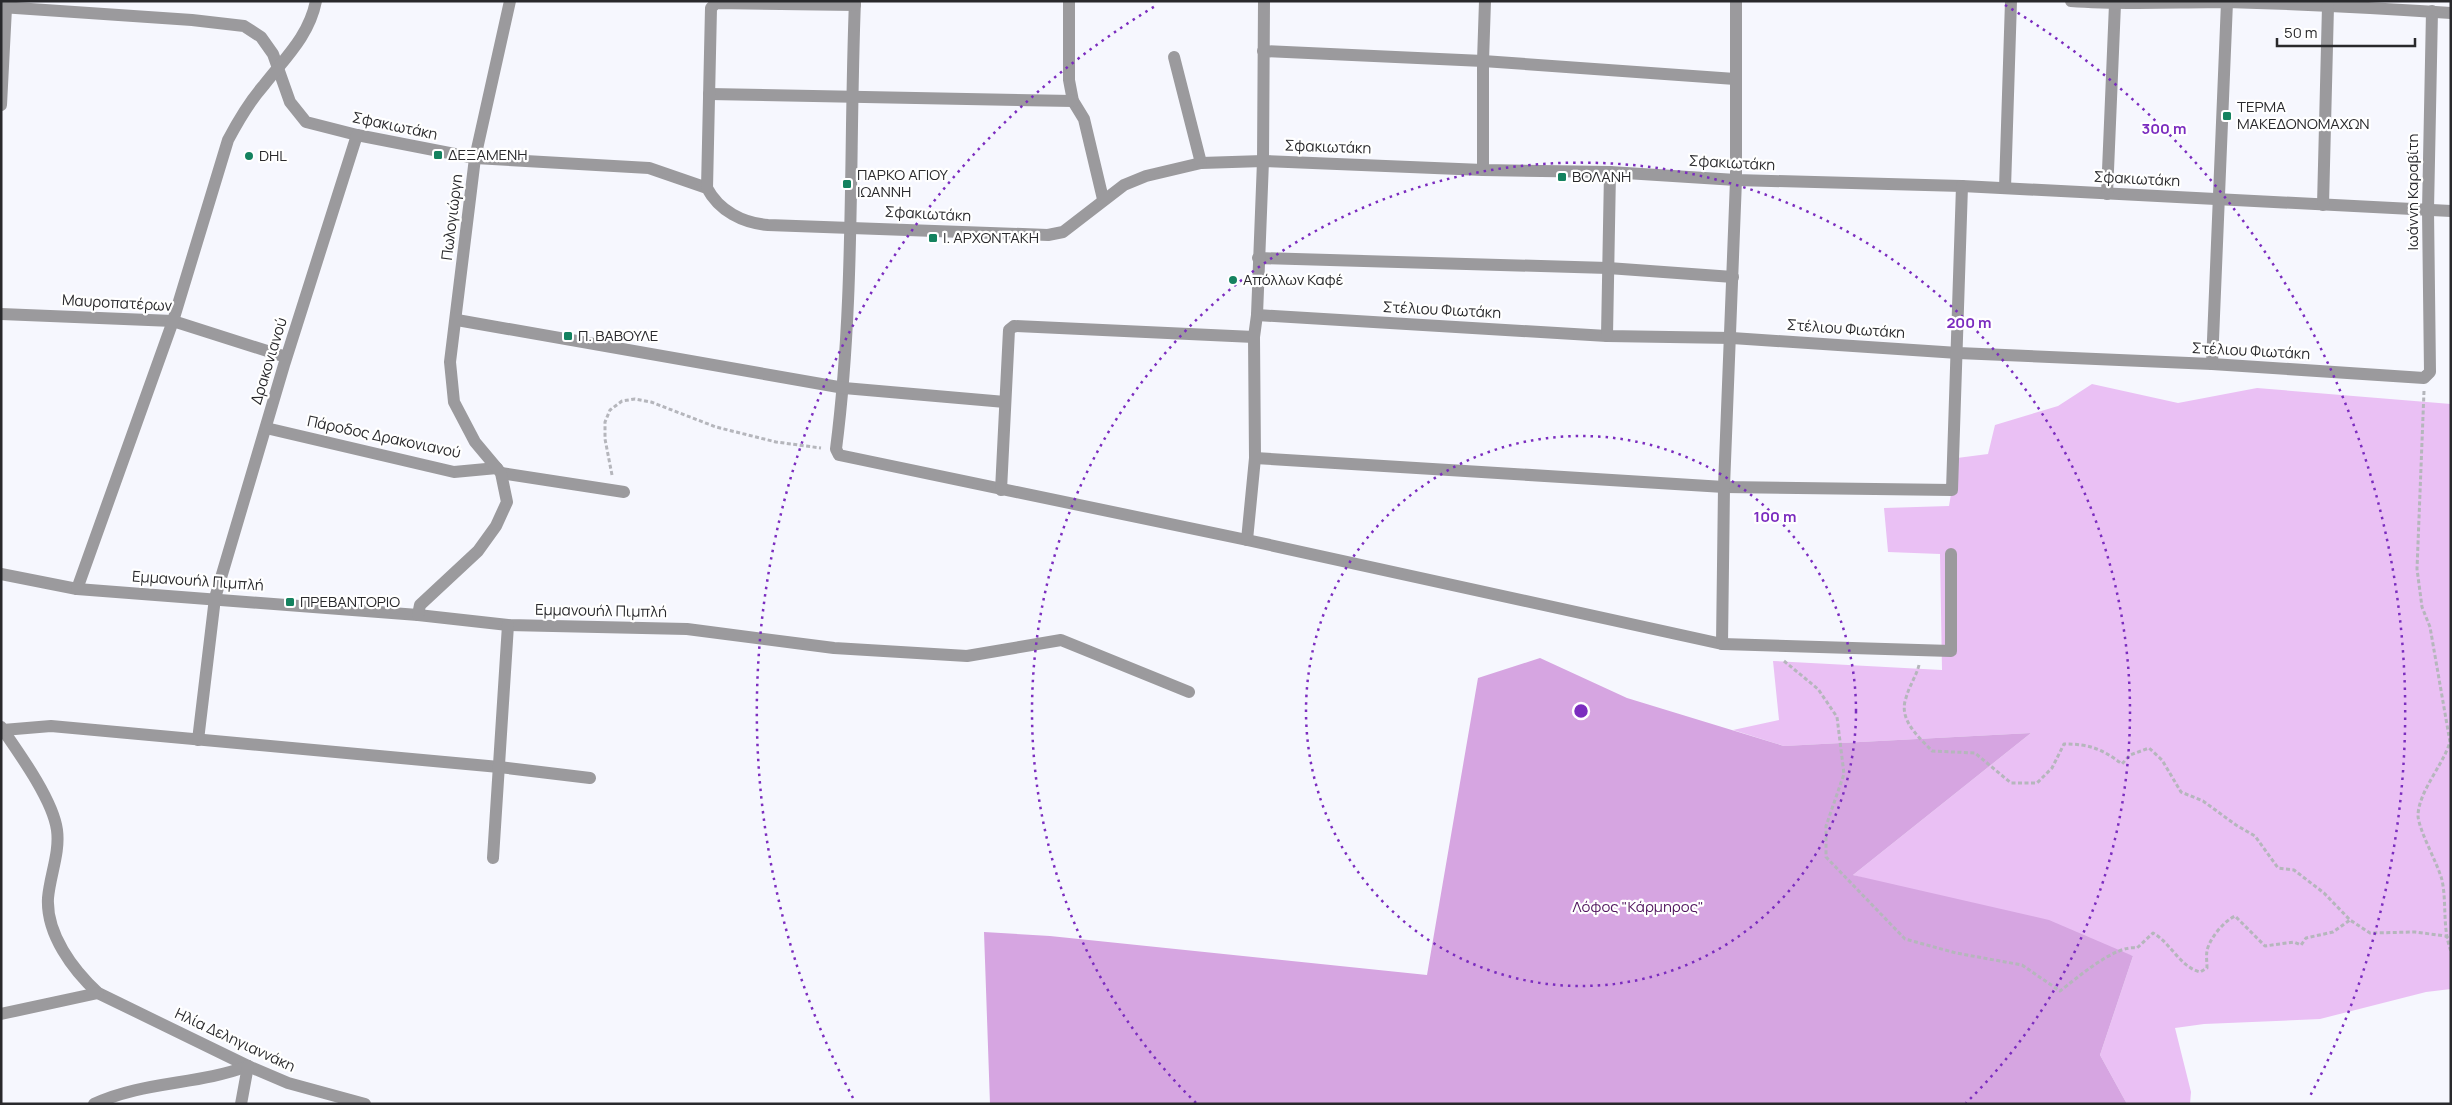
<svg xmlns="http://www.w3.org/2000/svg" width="2452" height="1105" viewBox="0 0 2452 1105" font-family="Manrope,sans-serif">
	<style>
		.green { fill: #eac0f4 }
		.forest { fill: #d6a5e1 }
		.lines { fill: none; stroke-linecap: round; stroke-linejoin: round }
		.path { stroke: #b5b6bc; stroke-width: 3; stroke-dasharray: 4 2.5; stroke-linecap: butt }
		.minor { stroke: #9b9a9d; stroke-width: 12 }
		.ring { fill: none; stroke: #7b2cbf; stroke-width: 2.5; stroke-dasharray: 2.5 5 }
		.poi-dot { fill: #14825f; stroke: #fff; stroke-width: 2 }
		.labels { text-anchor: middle; stroke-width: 4.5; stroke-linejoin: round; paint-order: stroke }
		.poi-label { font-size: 15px; fill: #29292c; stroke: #fff; text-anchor: start }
		.street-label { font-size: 15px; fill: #29292c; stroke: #fff }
		.park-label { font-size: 15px; fill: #51155e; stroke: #fff }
		.centre { fill: #7b2cbf; stroke: #fff; stroke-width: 2.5 }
		.ring-label { font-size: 15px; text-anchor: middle; font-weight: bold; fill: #7b2cbf; stroke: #fff; stroke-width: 4.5; stroke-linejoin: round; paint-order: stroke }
	</style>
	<rect width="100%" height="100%" fill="#f6f7fe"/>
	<polygon class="green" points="2092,384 2178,403 2257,388 2451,404 2451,989 2426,992 2320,1019 2204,1024 2175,1028 2191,1092 2190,1104 2127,1104 2100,1055 2133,956 1853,875 2031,733 1784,746 1733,730 1779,720 1773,661 1942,670 1940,554 1888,552 1884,508 1949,506 1957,458 1988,454 1995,425 2058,406"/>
	<polygon class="forest" points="1540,658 1627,698 1784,746 2031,733 1853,875 2049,920 2133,956 2100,1055 2127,1104 990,1104 984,932 1050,936 1427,975 1478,678"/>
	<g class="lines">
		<g class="path">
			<path d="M2424 391 2417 569 2422 607 2430 627 2450 742C2443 765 2419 791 2418 815 2418 829 2438 864 2442 880 2447 904 2442 928 2451 951"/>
			<polyline points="612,475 605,439 605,422 610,410 622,401 635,399 651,402 716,427 776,442 821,448"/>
			<path d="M1784 661 1818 689 1837 717 1844 774 1826 826V857L1905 939 1956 953 2022 965 2060 991C2077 978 2116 944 2137 948L2153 933C2171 943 2180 967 2200 972L2207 968C2207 962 2206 956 2207 951 2209 939 2224 921 2235 916L2265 946 2294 942 2301 945 2306 938 2333 932 2350 920"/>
			<path d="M1919 665C1916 677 1909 686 1906 698 1898 720 1919 737 1932 751L1975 753 2011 783H2037L2052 768 2064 744C2090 744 2102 749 2122 764L2130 755 2149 748 2162 760 2181 792 2203 801 2236 825 2255 836 2278 868 2294 870 2324 893 2350 920 2370 933 2415 932 2445 936 2451 939"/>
		</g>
		<g class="minor">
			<path d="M855 1C849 151 855 301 836 449L839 455 1247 540 1722 644 1951 651V554"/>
			<polyline points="1069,1 1069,80 1073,101 1084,119 1103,199"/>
			<path d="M2071 1C2123 5 2175 2 2227 2 2301 4 2376 8 2451 13"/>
			<path d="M1 7 192 20 244 26 261 37 273 54 290 102 306 122 357 135 475 158 649 168 707 188C719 211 743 223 768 225L1048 235 1063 232 1124 185 1146 176 1201 163 1263 161 1483 170 1610 172 1736 180 1962 186 2451 211"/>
			<polyline points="1263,51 1483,61 1735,79"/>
			<polyline points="1174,57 1201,163"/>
			<polyline points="709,94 1073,101"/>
			<polyline points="1,105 6,8"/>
			<polyline points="1483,170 1483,61 1485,1"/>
			<polyline points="707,188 711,8 716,3 855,5"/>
			<polyline points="2005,188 2011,1"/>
			<polyline points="2107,194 2115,4"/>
			<polyline points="2323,205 2328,6"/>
			<polyline points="1258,258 1608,268 1733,277"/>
			<polyline points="1,314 173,321 286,357"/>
			<polyline points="1257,315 1607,336 1732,338 1958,353 2212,364 2424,378 2430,372 2428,210 2432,11"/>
			<polyline points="457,320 844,388 1005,402"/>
			<polyline points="1607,336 1610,172"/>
			<polyline points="2212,364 2227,2"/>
			<polyline points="266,428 454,472 497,468"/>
			<polyline points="1255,458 1724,487 1952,490 1962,186"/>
			<polyline points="501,473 624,492"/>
			<polyline points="1001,490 1009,330 1014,326 1254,337"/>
			<polyline points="1247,540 1255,458 1254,337 1257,315 1263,161 1264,1"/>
			<polyline points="1,574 77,589 418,615 508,625 687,629 834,648 967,656 1061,640 1189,692"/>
			<path d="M77 589 173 321 228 140C238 121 249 102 264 85 285 58 309 36 316 1"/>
			<polyline points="418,615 420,605 478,551 496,526 507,502 501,473 475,442 454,402 450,362 475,158 510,1"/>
			<polyline points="1722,644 1724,487 1736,180 1736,1"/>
			<path d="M1 727C19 753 53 800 57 830 60 853 50 875 48 898 46 934 73 970 98 993L248 1066 288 1083 365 1104"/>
			<polyline points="3,730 51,726 499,767 590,778"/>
			<polyline points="198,740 215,598 284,365 357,135"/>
			<polyline points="493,858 508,625"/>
			<polyline points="1,1014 98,993"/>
			<path d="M94 1104C143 1081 198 1085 248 1066"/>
			<polyline points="241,1104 248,1066"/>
		</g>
	</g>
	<g class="ring">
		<circle cx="1581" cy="711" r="275"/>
		<path d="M1196 1103A549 549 0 1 1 1966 1103"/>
		<path d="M853 1098A824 824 0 0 1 1157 5M2005 5A824 824 0 0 1 2309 1098"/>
	</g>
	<g class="poi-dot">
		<rect x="2222" y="111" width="10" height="10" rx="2.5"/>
		<rect x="433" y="150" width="10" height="10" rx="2.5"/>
		<circle cx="249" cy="156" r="5"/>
		<rect x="1557" y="172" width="10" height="10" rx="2.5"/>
		<rect x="842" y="179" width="10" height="10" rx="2.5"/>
		<rect x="928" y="233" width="10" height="10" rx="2.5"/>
		<circle cx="1233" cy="280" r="5"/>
		<rect x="563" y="331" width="10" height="10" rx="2.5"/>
		<rect x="285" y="597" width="10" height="10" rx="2.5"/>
	</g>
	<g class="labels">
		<g class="poi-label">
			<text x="2237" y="112">ΤΕΡΜΑ<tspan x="2237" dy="17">ΜΑΚΕΔΟΝΟΜΑΧΩΝ</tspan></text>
			<text x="448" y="160">ΔΕΞΑΜΕΝΗ</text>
			<text x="259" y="161">DHL</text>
			<text x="857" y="180">ΠΑΡΚΟ ΑΓΙΟΥ<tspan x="857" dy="17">ΙΩΑΝΝΗ</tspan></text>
			<text x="1572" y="182">ΒΟΛΑΝΗ</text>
			<text x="943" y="243">Ι. ΑΡΧΟΝΤΑΚΗ</text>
			<text x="1243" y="285">Απόλλων Καφέ</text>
			<text x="578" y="341">Π. ΒΑΒΟΥΛΕ</text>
			<text x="300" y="607">ΠΡΕΒΑΝΤΟΡΙΟ</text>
		</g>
		<g class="street-label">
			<text transform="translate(395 126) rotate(12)" y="5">Σφακιωτάκη</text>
			<text transform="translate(1328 147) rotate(2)" y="5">Σφακιωτάκη</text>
			<text transform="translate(1732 163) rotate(3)" y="5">Σφακιωτάκη</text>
			<text transform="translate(2137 179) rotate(3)" y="5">Σφακιωτάκη</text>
			<text transform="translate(2413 192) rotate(-90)" y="5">Ιωάννη Καραβίτη</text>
			<text transform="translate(928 214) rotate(3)" y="5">Σφακιωτάκη</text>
			<text transform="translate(452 217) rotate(-83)" y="5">Πωλογιώργη</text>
			<text transform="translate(117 303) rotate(3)" y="5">Μαυροπατέρων</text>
			<text transform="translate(1442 310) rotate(3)" y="5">Στέλιου Φιωτάκη</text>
			<text transform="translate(1846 329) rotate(4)" y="5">Στέλιου Φιωτάκη</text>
			<text transform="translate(2251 351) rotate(3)" y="5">Στέλιου Φιωτάκη</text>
			<text transform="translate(269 361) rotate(-73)" y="5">Δρακονιανού</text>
			<text transform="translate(384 437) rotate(12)" y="5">Πάροδος Δρακονιανού</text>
			<text transform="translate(198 581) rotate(4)" y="5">Εµµανουήλ Πιµπλή</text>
			<text transform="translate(601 611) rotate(1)" y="5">Εµµανουήλ Πιµπλή</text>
			<text transform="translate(235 1040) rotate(25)" y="5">Ηλία Δεληγιαννάκη</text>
		</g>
		<g class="park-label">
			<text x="1638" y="912">Λόφος "Κάρμηρος"</text>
		</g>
	</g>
	<circle cx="1581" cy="711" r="8" class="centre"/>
	<g class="ring-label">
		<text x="2164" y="134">300 m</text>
		<text x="1969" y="328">200 m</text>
		<text x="1775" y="522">100 m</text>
	</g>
	<rect width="2452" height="1105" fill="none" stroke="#29292c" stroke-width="5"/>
	<path d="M2277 38v8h138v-8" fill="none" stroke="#29292c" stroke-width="2.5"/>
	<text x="2284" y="38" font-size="15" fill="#29292c" stroke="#ffffff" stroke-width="4" paint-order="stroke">50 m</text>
</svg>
